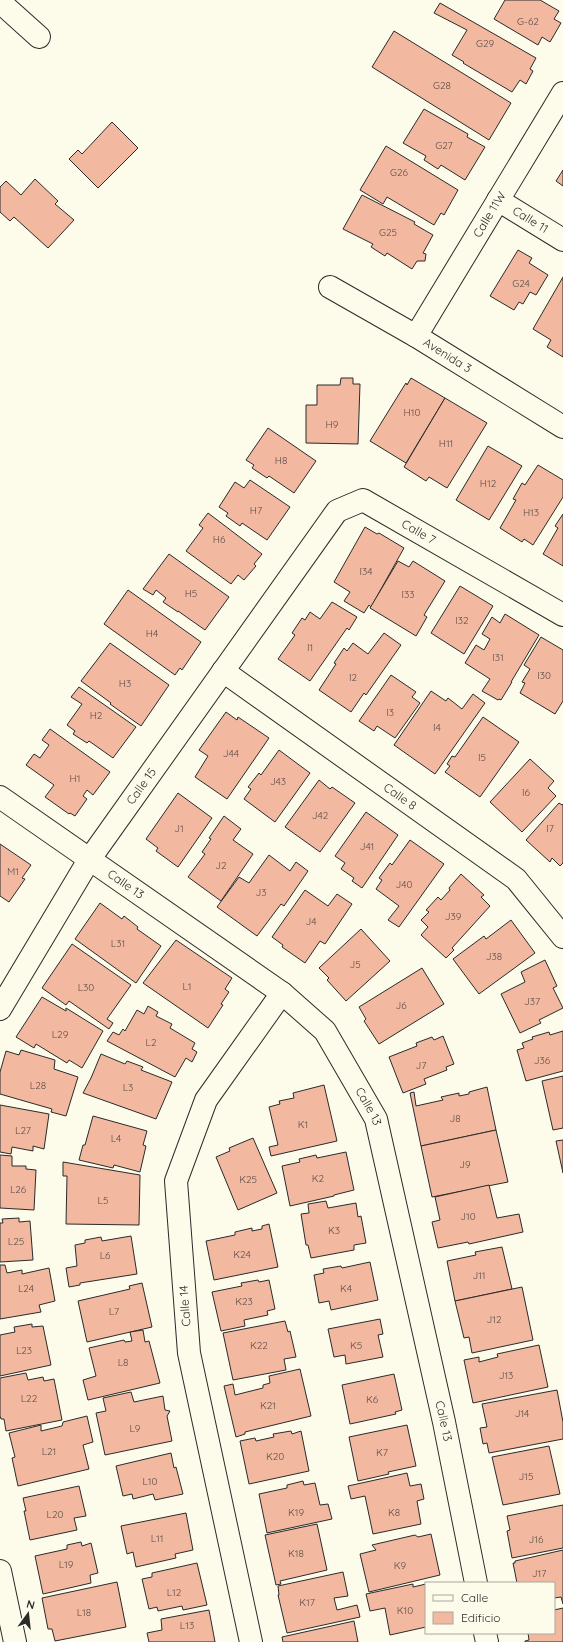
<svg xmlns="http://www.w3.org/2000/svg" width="563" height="1642" viewBox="0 0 563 1642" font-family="Quicksand,sans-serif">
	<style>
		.building { fill: #f2b8a0; stroke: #2b2b2b }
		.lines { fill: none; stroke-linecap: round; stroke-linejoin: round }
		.minor-casing { stroke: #2b2b2b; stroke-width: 24 }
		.minor { stroke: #fdfbea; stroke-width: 22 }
		.labels { text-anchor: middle; stroke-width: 3; stroke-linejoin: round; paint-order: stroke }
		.number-label { font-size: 10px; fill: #5d4e48 }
		.street-label { font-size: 12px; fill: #2b2b2b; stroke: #fdfbea }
	</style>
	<rect width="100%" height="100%" fill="#fdfbea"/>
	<g class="building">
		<polygon points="505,0 540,0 559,11 554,19 561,23 550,42 542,37 538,45 494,19"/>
		<polygon points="440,3 536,58 530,69 533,71 526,84 520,80 512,92 463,63 464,62 452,55 467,30 434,13"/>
		<polygon points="394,31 511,103 489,140 372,67"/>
		<polygon points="424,109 468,134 467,137 485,147 465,180 441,165 438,169 424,160 426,156 403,143"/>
		<polygon points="112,122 138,148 98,188 69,159 78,150 82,154"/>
		<polygon points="386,146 458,190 444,215 441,213 434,225 387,197 383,204 360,190"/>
		<polygon points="563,170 563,186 556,181"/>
		<polygon points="35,179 58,201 55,204 74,220 48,248 14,217 10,221 0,212 0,187 6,181 21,195"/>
		<polygon points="362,195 415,222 414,224 433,235 423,253 426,254 425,261 417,261 412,269 387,253 385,256 371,247 373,244 343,229"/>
		<polygon points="518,250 532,258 529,263 548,275 536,295 530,292 523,304 519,302 514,310 490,296"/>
		<polygon points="563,277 563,357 547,347 551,340 533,329"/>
		<polygon points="341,378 353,378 353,384 360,384 358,444 306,443 306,405 317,405 317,385 340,385"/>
		<polygon points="411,378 445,398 406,463 370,441 404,386 406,383 407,385"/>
		<polygon points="445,398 487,423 447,488 429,477 426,481 404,467"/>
		<polygon points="268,428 316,461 294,493 269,476 267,478 252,468 254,465 246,460"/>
		<polygon points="488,446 522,466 489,520 456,500"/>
		<polygon points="538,465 563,480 563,497 533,545 524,539 522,542 500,528 516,500 513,499 522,483 525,485"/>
		<polygon points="250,480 290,507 267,540 242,523 240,526 226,516 228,513 219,507 235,482 244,488"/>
		<polygon points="208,513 262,554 254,564 256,566 244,580 238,575 231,584 186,551 203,528 199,525"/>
		<polygon points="563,514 563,566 543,554 558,528 555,526"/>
		<polygon points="365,527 377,534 379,533 404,548 371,607 369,605 364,613 344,601 350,592 334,582"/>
		<polygon points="169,554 229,597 205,630 178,611 178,612 163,602 166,598 156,590 153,595 143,589"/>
		<polygon points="398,561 409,567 413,561 445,581 424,615 427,617 416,636 370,608"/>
		<polygon points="460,586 493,606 464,654 431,633"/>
		<polygon points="128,590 201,642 182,670 180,668 175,675 104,624"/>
		<polygon points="332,602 357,617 349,630 347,628 310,681 278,659 295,635 292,633 302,618 305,620 310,612 320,619"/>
		<polygon points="505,614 539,635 511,682 512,682 501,700 499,699 498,700 482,691 490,679 465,663 476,645 484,650 490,639 482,634 492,617 500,623"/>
		<polygon points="384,633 401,645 366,695 364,693 351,712 319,690 336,664 334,663 344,648 347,651 353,643 368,654"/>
		<polygon points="541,637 563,650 563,701 555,714 520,693 525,683 522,682 530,669 524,665"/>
		<polygon points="110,643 169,685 141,726 110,704 111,703 81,681"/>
		<polygon points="391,675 416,692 412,697 420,703 395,738 377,726 374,731 359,721"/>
		<polygon points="79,687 136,727 113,758 89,741 87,743 73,734 75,731 67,725 82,704 71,697"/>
		<polygon points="431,691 446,701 448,698 462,709 473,694 485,703 435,774 394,745"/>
		<polygon points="226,712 237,720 238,717 269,738 227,799 195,777 208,756 199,750"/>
		<polygon points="483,717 519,742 480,797 445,772 450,766 447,764 452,756 455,757"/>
		<polygon points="50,729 110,772 93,795 87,790 83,796 87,799 75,816 70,813 69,814 45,797 54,785 26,765 34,754 40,758 49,745 42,740"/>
		<polygon points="279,750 310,773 275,822 244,799 251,789 248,787 259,773 261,775"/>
		<polygon points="530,759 554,781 548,788 556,796 522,832 490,802"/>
		<polygon points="319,780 330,789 332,787 355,803 320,852 285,827"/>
		<polygon points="178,793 212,818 178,867 156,851 158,848 146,839"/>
		<polygon points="559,803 562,805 563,804 563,863 560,866 552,858 550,862 526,840"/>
		<polygon points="366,812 398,835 362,888 352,881 354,878 341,869 345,863 335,856"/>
		<polygon points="224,816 241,829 233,840 253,854 221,901 188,877 205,854 202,852 211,839 209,838"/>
		<polygon points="410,840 444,864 399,927 388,920 399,906 376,889 382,880 379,878 390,863 392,865"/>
		<polygon points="0,844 31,865 22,878 25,879 9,902 0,896"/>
		<polygon points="269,855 290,871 296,862 308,871 284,906 281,904 257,936 217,907 239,877 249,883"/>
		<polygon points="461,874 484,895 481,897 490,906 452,948 454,950 446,958 421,935 428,927 421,920 429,912 426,910 438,897 441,900 450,890 449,888"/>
		<polygon points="305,890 328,906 337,894 352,904 325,944 320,941 305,963 282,947 283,945 272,937"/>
		<polygon points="100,903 122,919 124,916 138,927 137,929 161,946 136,983 75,939"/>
		<polygon points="511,920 535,953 479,994 453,959 484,936 486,939"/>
		<polygon points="361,929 390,961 346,1001 327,980 329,978 319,968"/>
		<polygon points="176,940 232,978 225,989 229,992 221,1004 223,1005 208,1028 143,983"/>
		<polygon points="72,944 131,985 107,1019 113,1023 109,1029 69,1001 66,1005 42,988"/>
		<polygon points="545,960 557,986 553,988 563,1008 539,1020 541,1023 520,1033 501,994 525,982 521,972"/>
		<polygon points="422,968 444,1004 379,1044 364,1021 366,1019 359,1007"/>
		<polygon points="42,997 66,1011 66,1008 103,1031 82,1068 69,1060 67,1063 36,1044 34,1048 16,1037"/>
		<polygon points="148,1006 158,1012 156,1016 172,1024 170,1028 195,1043 192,1049 197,1052 192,1062 186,1058 175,1077 107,1041 113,1032 119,1035 123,1029 125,1031 137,1010 144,1014"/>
		<polygon points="563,1031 563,1071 526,1081 517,1050 524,1048 522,1043 533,1039 532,1037 549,1032 550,1035"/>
		<polygon points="443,1036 454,1064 446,1067 447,1070 424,1079 426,1084 403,1093 389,1057 417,1046 416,1043 432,1037 434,1040"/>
		<polygon points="21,1050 55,1060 54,1069 78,1077 66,1116 51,1112 52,1109 0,1094 0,1072 6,1051 19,1055"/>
		<polygon points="101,1054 125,1064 127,1061 143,1067 141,1070 172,1082 156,1119 83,1093 91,1078"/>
		<polygon points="563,1076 563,1128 553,1130 542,1081"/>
		<polygon points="324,1085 337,1141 271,1156 269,1147 278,1145 269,1107 280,1104 279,1101 294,1098 293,1093"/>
		<polygon points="487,1087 496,1130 421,1146 410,1093 414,1092 416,1106 443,1100 441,1097 459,1093 459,1096 469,1094 469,1092"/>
		<polygon points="0,1105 49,1114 44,1149 33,1146 33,1151 12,1147 11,1154 0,1152"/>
		<polygon points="93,1116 147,1131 143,1145 146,1146 140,1172 114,1165 113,1168 79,1160 83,1145 85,1145"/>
		<polygon points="496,1130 508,1182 432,1197 421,1146"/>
		<polygon points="253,1138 277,1193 238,1210 216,1157 230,1151 229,1148"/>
		<polygon points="563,1140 563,1173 556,1141"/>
		<polygon points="346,1152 354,1190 334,1195 334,1196 290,1206 282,1166 300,1162 299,1159 316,1155 317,1158"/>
		<polygon points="0,1155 12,1156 12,1166 26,1166 26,1169 36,1170 34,1210 0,1208"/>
		<polygon points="63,1162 140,1175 139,1225 66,1224 67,1176 63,1176"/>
		<polygon points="489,1185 497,1218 519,1214 523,1232 469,1244 468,1242 438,1248 432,1222 440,1220 435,1197"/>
		<polygon points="326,1201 328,1208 356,1203 358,1217 361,1216 366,1243 354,1245 354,1250 311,1258 308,1245 306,1245 301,1214 309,1213 308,1204"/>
		<polygon points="19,1218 19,1222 30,1221 33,1260 0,1262 0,1223 3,1223 2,1219"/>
		<polygon points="269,1224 278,1267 214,1280 206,1241 235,1235 235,1232 252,1228 252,1231 262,1229 262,1226"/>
		<polygon points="131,1236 137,1274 80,1283 80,1285 69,1287 66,1268 77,1266 75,1245 85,1243 85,1240 101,1237 102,1241"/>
		<polygon points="502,1247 512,1289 455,1301 447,1261 476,1255 475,1252"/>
		<polygon points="370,1262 378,1300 331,1310 329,1301 319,1303 314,1275 324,1273 323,1269 341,1266 342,1268"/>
		<polygon points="0,1265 5,1265 7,1273 22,1270 22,1274 49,1268 55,1301 39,1305 41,1312 0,1319"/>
		<polygon points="258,1280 259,1282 269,1280 275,1309 267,1311 268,1315 244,1320 245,1326 221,1331 212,1292 242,1286 241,1283"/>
		<polygon points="142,1283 152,1327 87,1342 78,1301 130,1289 129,1286"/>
		<polygon points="522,1287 533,1340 472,1353 469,1337 464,1338 455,1301"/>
		<polygon points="380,1319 383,1334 378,1335 383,1357 346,1364 345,1355 334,1357 328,1329"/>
		<polygon points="285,1321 288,1332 290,1331 296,1357 284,1359 286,1370 233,1380 223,1333"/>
		<polygon points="32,1324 32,1327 43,1326 51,1365 0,1376 0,1335 15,1332 14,1327"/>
		<polygon points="143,1330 145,1342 149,1341 160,1383 88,1400 83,1380 96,1376 89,1348 124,1340 125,1342 132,1341 130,1332"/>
		<polygon points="539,1345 548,1387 473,1403 464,1360 479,1357 479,1362 498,1357 497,1354"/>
		<polygon points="300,1369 311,1416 245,1432 245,1434 236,1437 224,1386 233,1384 235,1395 263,1388 263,1385 270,1383 269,1376"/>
		<polygon points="26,1373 28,1380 43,1377 44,1381 54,1379 62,1420 6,1431 4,1419 1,1419 0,1416 0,1378"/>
		<polygon points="394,1374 402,1410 395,1412 396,1414 350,1424 342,1385"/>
		<polygon points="557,1390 563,1422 563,1439 489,1453 487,1443 483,1444 480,1428 487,1427 482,1404"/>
		<polygon points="131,1392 134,1402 163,1396 165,1410 170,1411 167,1416 172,1441 105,1455 96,1413 106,1411 103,1398"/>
		<polygon points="87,1416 93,1442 83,1445 89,1469 18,1486 12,1458 15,1457 9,1433 41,1425 41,1431 62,1426 63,1422"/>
		<polygon points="407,1425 416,1466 388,1472 389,1474 358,1481 349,1437"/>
		<polygon points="291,1431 292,1434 301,1431 309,1471 249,1484 240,1441 255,1438 256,1441 274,1437 273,1434"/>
		<polygon points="549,1446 560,1494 503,1505 492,1457"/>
		<polygon points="171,1453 174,1468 176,1467 183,1494 155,1500 153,1494 133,1499 132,1494 123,1496 116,1466"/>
		<polygon points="407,1473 410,1486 421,1484 424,1499 417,1501 421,1524 373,1534 365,1496 351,1499 348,1486"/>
		<polygon points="303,1481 304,1485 315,1483 320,1505 328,1504 332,1519 267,1533 259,1494 287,1488 287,1485"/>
		<polygon points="79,1486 86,1516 74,1518 77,1530 30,1540 24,1511 26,1511 23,1498"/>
		<polygon points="563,1505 563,1548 512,1558 507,1531 510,1530 507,1516"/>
		<polygon points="186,1513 193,1550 175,1554 176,1558 136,1567 133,1552 127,1554 121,1526"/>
		<polygon points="317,1524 327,1570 280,1581 281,1584 276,1585 265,1535"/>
		<polygon points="431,1534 440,1575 369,1592 360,1554 376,1550 372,1545 415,1535 418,1537"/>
		<polygon points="81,1542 82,1546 91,1543 98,1573 90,1575 91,1583 43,1594 35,1556 67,1549 67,1545"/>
		<polygon points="563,1550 563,1604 561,1597 554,1598 554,1583 517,1583 513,1563 515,1563 515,1561"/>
		<polygon points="197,1563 207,1605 183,1610 182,1606 158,1611 157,1607 149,1609 142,1579 152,1577 152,1573"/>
		<polygon points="343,1572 348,1596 334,1598 337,1610 357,1605 360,1617 287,1633 278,1595 279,1595 278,1586"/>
		<polygon points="117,1582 126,1627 55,1641 52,1629 48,1629 42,1598"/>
		<polygon points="413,1584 413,1587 426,1584 426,1627 390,1635 385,1608 370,1611 366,1594"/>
		<polygon points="563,1608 563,1642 525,1642 525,1641 529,1640 528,1633 554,1633 554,1610"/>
		<polygon points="209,1610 215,1642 149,1642 147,1633 162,1630 161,1619"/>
		<polygon points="354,1621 358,1642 283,1642 282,1637"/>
	</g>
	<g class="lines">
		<g class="minor-casing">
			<g id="minor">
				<polyline points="0,2 39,37"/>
				<path id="s1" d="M498 200 563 240"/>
				<path id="s2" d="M330 287 416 336 563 427"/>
				<path id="s3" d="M416 336 563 93"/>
				<path id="s4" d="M223 671 516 879 563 937"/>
				<path id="s5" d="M0 797 282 993 325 1031 376 1119 444 1422 476 1583"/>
				<path id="s6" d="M0 1009 89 860 337 511 363 500 563 615"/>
				<polyline points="0,1571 15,1642"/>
				<polyline points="485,1633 487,1642"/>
				<polyline points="251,1642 189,1353 176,1181 206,1100 282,993"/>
			</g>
		</g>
		<use href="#minor" class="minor"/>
	</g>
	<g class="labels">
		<g class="number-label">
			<text x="528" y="25">G-62</text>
			<text x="485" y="47">G29</text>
			<text x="442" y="89">G28</text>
			<text x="444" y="149">G27</text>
			<text x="399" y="176">G26</text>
			<text x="388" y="236">G25</text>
			<text x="521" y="287">G24</text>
			<text x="412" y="416">H10</text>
			<text x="332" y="428">H9</text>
			<text x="446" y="447">H11</text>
			<text x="281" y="464">H8</text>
			<text x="488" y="487">H12</text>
			<text x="256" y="514">H7</text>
			<text x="531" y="516">H13</text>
			<text x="219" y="543">H6</text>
			<text x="366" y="575">I34</text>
			<text x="191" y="597">H5</text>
			<text x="408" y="598">I33</text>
			<text x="462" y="624">I32</text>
			<text x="152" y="637">H4</text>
			<text x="310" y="651">I1</text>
			<text x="498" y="661">I31</text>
			<text x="544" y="679">I30</text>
			<text x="353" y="681">I2</text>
			<text x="125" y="687">H3</text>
			<text x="390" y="716">I3</text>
			<text x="96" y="719">H2</text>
			<text x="437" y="731">I4</text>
			<text x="231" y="757">J44</text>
			<text x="482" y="761">I5</text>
			<text x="75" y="782">H1</text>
			<text x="278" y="785">J43</text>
			<text x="526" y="796">I6</text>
			<text x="320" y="819">J42</text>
			<text x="179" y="832">J1</text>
			<text x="550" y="832">I7</text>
			<text x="367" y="850">J41</text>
			<text x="221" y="869">J2</text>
			<text x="13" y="875">M1</text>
			<text x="404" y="888">J40</text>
			<text x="261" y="896">J3</text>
			<text x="453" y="920">J39</text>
			<text x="311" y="925">J4</text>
			<text x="118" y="947">L31</text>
			<text x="494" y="960">J38</text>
			<text x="355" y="968">J5</text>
			<text x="187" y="990">L1</text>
			<text x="86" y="991">L30</text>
			<text x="532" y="1005">J37</text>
			<text x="401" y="1009">J6</text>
			<text x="60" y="1038">L29</text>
			<text x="151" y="1046">L2</text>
			<text x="542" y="1064">J36</text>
			<text x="421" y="1069">J7</text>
			<text x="38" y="1089">L28</text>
			<text x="128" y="1091">L3</text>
			<text x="455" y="1122">J8</text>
			<text x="303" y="1128">K1</text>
			<text x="23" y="1134">L27</text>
			<text x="116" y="1142">L4</text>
			<text x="465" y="1168">J9</text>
			<text x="318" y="1182">K2</text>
			<text x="248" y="1183">K25</text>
			<text x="18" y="1193">L26</text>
			<text x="103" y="1204">L5</text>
			<text x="468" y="1220">J10</text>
			<text x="334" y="1234">K3</text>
			<text x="16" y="1245">L25</text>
			<text x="242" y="1258">K24</text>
			<text x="105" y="1259">L6</text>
			<text x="479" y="1279">J11</text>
			<text x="26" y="1292">L24</text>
			<text x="346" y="1292">K4</text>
			<text x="244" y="1305">K23</text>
			<text x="114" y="1315">L7</text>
			<text x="494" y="1323">J12</text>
			<text x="259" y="1349">K22</text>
			<text x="356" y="1349">K5</text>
			<text x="24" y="1354">L23</text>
			<text x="123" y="1366">L8</text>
			<text x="506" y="1379">J13</text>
			<text x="29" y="1402">L22</text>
			<text x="372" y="1403">K6</text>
			<text x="268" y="1409">K21</text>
			<text x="522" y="1417">J14</text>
			<text x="135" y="1432">L9</text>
			<text x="49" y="1455">L21</text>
			<text x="382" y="1456">K7</text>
			<text x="275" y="1460">K20</text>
			<text x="526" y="1480">J15</text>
			<text x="150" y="1485">L10</text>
			<text x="296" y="1516">K19</text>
			<text x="394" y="1516">K8</text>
			<text x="55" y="1518">L20</text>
			<text x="157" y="1542">L11</text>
			<text x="536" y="1543">J16</text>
			<text x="296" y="1557">K18</text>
			<text x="66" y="1568">L19</text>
			<text x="400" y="1569">K9</text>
			<text x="539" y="1577">J17</text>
			<text x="174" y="1596">L12</text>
			<text x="307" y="1606">K17</text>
			<text x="405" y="1614">K10</text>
			<text x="84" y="1616">L18</text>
			<text x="187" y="1629">L13</text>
		</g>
		<g class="street-label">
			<text dy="4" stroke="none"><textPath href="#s3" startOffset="142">Calle 11W</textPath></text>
			<text dy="4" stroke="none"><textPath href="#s1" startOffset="38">Calle 11</textPath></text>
			<text dy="4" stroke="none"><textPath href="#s2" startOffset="136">Avenida 3</textPath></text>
			<text dy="4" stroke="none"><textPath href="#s6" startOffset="694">Calle 7</textPath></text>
			<text dy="4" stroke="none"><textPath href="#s6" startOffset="264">Calle 15</textPath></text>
			<text dy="4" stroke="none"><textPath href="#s4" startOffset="217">Calle 8</textPath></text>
			<text dy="4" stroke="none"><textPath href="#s5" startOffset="153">Calle 13</textPath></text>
			<text dy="4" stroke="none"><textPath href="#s5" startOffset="488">Calle 13</textPath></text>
			<text transform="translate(185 1306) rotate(-94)" y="4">Calle 14</text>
			<text dy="4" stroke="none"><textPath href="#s5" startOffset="812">Calle 13</textPath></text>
		</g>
	</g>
	<rect x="425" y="1582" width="130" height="52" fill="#fdfbea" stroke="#a9a89e"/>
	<rect x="433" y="1595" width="20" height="6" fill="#fdfbea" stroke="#a9a89e"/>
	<text x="461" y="1602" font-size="12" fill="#2b2b2b">Calle</text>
	<rect x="433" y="1612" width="20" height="12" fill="#f2b8a0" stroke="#a9a89e"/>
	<text x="461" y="1622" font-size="12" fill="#2b2b2b">Edificio</text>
	<g transform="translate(28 1614) rotate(15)" stroke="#fdfbea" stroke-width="3" paint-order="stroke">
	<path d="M0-3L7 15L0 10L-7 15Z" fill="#2b2b2b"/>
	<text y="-6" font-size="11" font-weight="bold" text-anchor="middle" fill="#2b2b2b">N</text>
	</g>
</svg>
